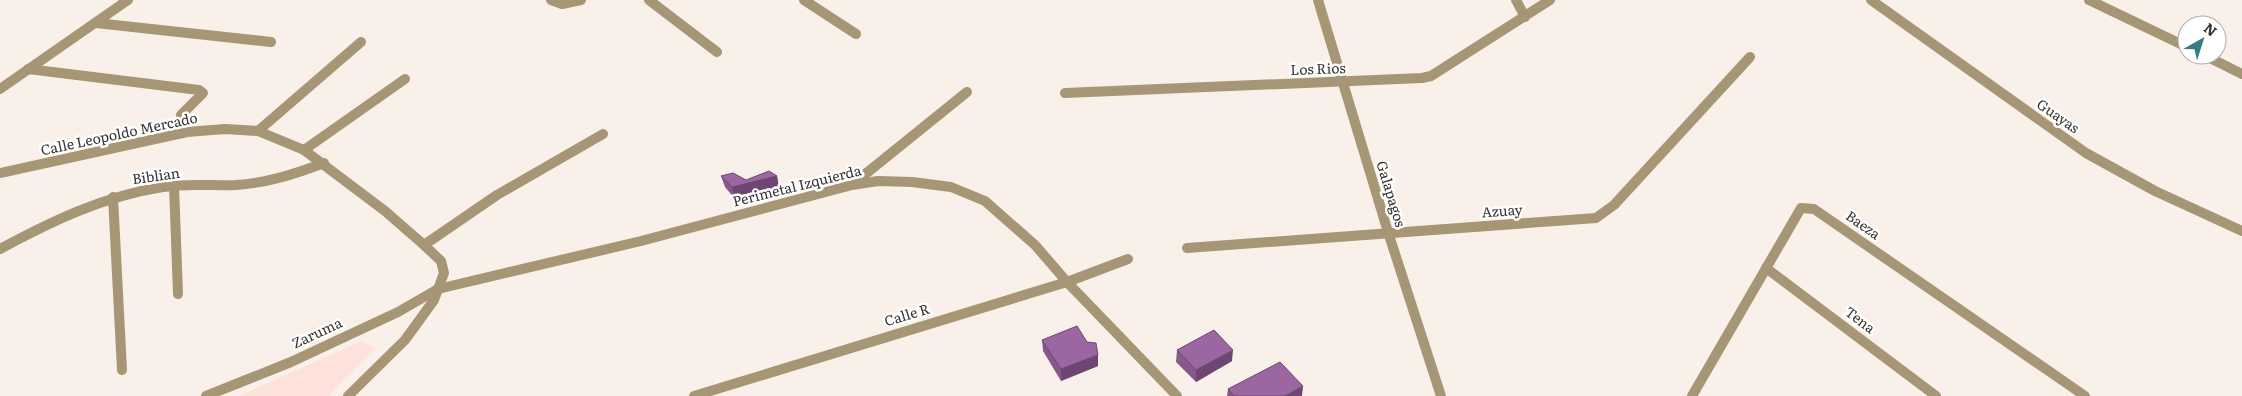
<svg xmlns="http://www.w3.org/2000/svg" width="2242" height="396" viewBox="0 0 2242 396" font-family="Literata,serif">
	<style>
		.industrial { fill: #fce2db }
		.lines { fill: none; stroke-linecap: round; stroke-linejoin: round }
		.street { stroke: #a69676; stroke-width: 10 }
		.wall { fill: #86588b }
		.shaded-wall { fill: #6d4771 }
		.building { fill: #9c66a2; stroke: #6d4771 }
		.labels { text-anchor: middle; stroke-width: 5; stroke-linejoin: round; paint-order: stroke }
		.street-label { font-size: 14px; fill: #363330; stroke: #fff }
	</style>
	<rect width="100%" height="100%" fill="#f9f1e9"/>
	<polygon class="industrial" points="361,341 375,348 328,396 239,396"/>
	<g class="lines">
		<g class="street">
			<polyline points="551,0 562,4 581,0"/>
			<polyline points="649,0 717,52"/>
			<polyline points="804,0 856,34"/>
			<polyline points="1318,0 1388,232 1441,396"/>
			<polyline points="1516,0 1525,17"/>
			<polyline points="1871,0 2086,153 2155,191 2242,231"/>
			<polyline points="2089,0 2187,47"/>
			<polyline points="96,23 271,42"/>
			<polyline points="2204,55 2242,74"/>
			<polyline points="28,69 199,90 203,93 181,115"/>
			<polyline points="0,89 128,0"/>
			<polyline points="1065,93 1422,78 1431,76 1550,0"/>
			<polyline points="258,131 361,42"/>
			<polyline points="304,150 405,79"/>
			<polyline points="0,173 187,132 225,129 258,131 304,150 385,211 424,245 441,261 444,273 434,300 405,340 348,396"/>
			<polyline points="853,184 967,92"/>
			<polyline points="174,186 178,294"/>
			<polyline points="113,197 122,370"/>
			<polyline points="424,245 497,195 603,134"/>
			<polyline points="1187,248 1596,218 1614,205 1750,57"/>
			<path d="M0 249C52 221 104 196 163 187 187 183 211 186 236 185 267 183 295 174 324 163"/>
			<polyline points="1766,268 1936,396"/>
			<polyline points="206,396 291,362 398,312 438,289 641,241 852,185 878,181 912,182 951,187 985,201 1035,245 1067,282 1177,396"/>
			<polyline points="694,396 1067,282 1128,259"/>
			<polyline points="1692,396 1801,208 1814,209 2085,396"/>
		</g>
	</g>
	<g class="wall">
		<polygon points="721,176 746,180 777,176 779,188 735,199 725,187"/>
		<polygon points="1042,340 1087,342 1098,355 1098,366 1061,381 1043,351"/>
		<polygon points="1177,350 1232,361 1196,382 1176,362"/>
		<polygon points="1228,389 1302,396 1227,396"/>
	</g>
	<g class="shaded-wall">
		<polygon points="777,176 779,188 735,199 732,187"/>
		<polygon points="1233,350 1232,361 1196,382 1196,370"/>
		<polygon points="1098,355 1098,366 1061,381 1061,369"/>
		<polygon points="1303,386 1302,396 1285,396"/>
	</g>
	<g class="building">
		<polygon points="769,171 777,176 732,187 721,176 733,173 746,180"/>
		<polygon points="1077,326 1087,342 1096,343 1098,355 1061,369 1042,340"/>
		<polygon points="1214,330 1233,350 1196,370 1177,350"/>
		<polygon points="1280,362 1303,386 1285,396 1234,396 1228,389"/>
	</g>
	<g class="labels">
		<g class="street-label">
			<text transform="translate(1318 69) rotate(-2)" y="5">Los Rios</text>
			<text transform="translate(2058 116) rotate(35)" y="5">Guayas</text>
			<text transform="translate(119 134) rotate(-12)" y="5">Calle Leopoldo Mercado</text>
			<text transform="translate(156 176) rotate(-8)" y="5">Biblian</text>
			<text transform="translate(797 186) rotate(-14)" y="5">Perimetal Izquierda</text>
			<text transform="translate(1391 194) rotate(73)" y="5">Galapagos</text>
			<text transform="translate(1502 211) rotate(-4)" y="5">Azuay</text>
			<text transform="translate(1863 225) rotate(35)" y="5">Baeza</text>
			<text transform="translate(907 315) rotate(-17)" y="5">Calle R</text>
			<text transform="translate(1860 320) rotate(37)" y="5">Tena</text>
			<text transform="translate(317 333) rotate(-25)" y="5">Zaruma</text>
		</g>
	</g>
	<g transform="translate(2202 40) rotate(39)"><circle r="24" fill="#ffffff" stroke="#afadac"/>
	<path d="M0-4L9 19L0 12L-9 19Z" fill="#357c86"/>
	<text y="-8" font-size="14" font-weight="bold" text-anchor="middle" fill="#363330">N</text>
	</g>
</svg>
